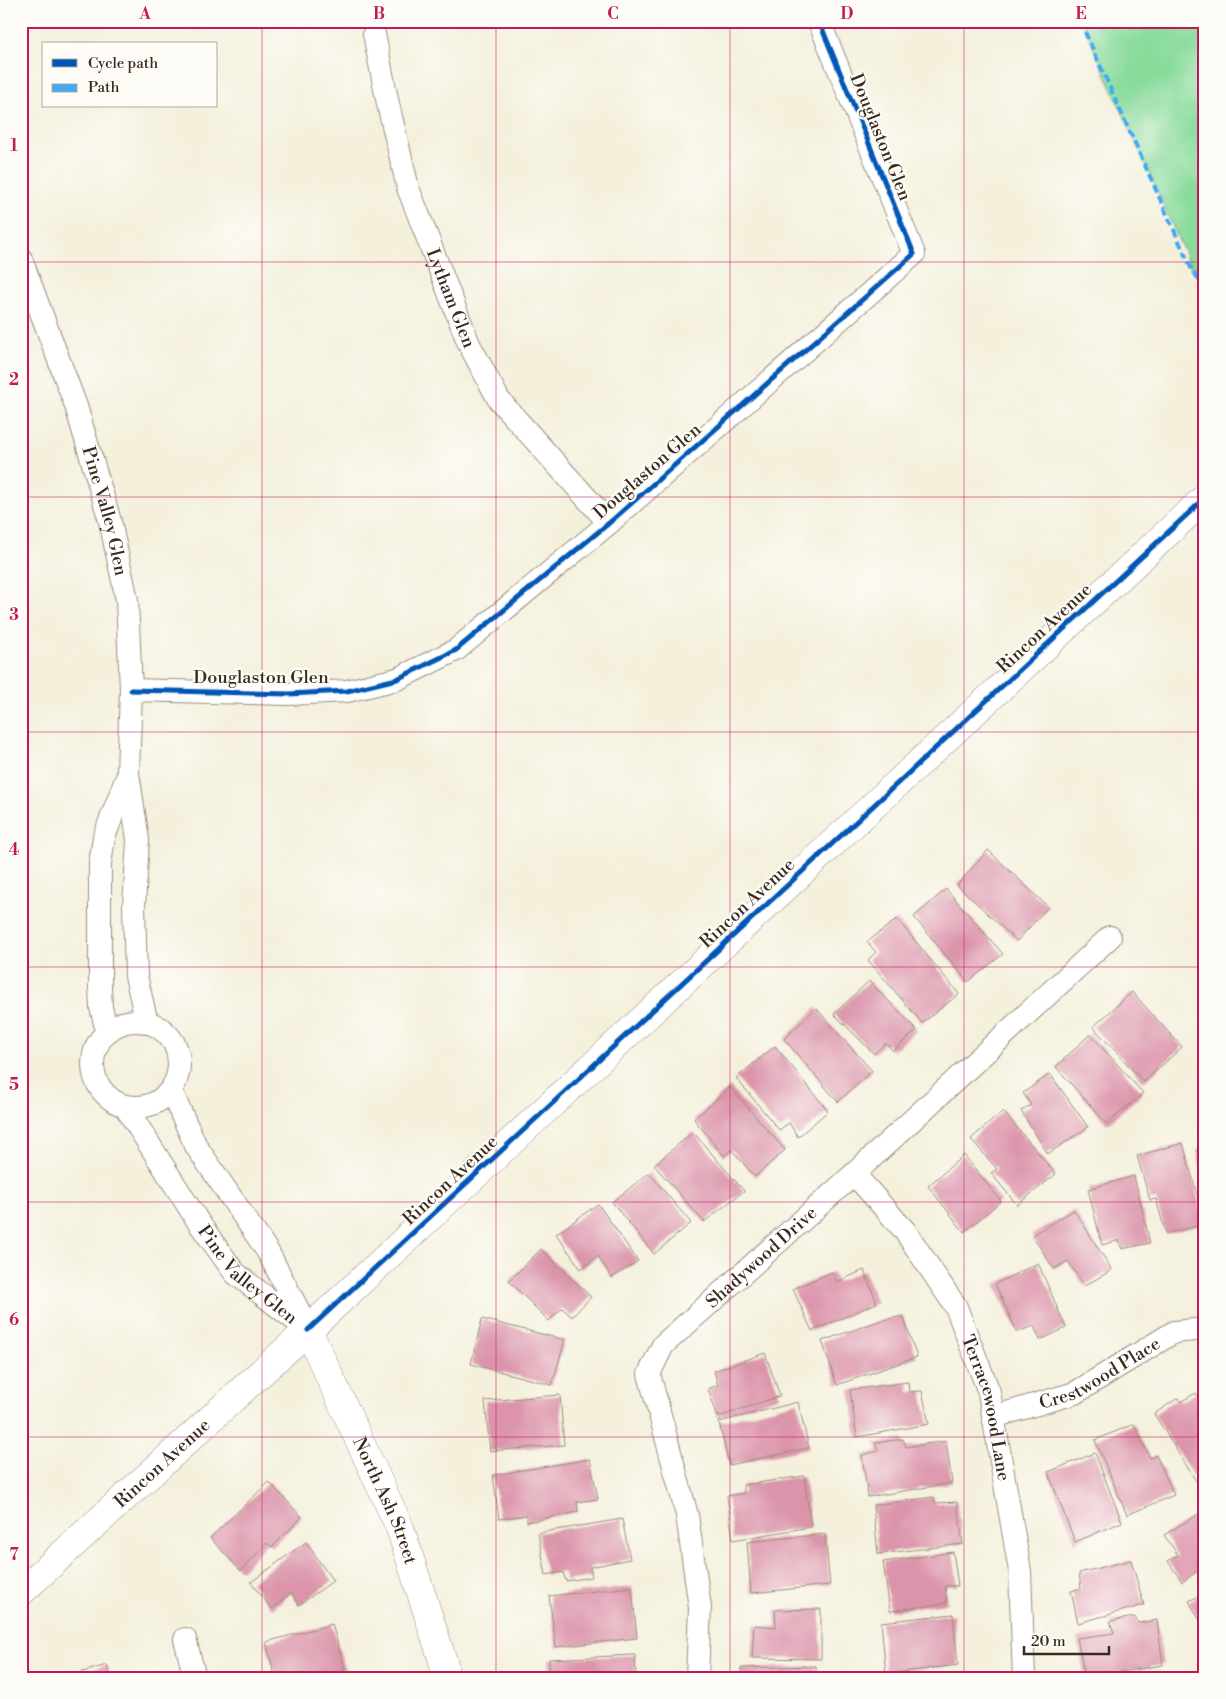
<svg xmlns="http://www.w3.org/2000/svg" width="1226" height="1699" viewBox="0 0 1226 1699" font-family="'Libre Bodoni',serif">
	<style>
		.green { fill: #89db9c; stroke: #62825d }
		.building { fill: #db94aa }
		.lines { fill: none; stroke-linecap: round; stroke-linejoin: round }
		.minor-casing { stroke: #988d7d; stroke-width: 24 }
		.tertiary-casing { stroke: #988d7d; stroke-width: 29 }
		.secondary-casing { stroke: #988d7d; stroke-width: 29 }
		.minor { stroke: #fff; stroke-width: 22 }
		.tertiary { stroke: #fff; stroke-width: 28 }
		.secondary { stroke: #fff; stroke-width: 28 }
		.quiet { stroke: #3fa9f5; stroke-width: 4; stroke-dasharray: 8 4; stroke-linecap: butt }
		.cycleway-casing { stroke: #fdfcf7; stroke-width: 8 }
		.cycleway { stroke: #0057b8; stroke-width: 5 }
		.grid { fill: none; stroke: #c2185b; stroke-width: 1; stroke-opacity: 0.55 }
		.labels { text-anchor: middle; stroke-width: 4.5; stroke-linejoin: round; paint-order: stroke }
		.street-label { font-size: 18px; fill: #3b2a1e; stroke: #fdfcf7 }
		.neatline { fill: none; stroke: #c2185b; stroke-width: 2 }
		.grid-label { font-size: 16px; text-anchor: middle; font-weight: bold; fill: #c2185b }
	</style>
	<rect width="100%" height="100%" fill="#fdfcf7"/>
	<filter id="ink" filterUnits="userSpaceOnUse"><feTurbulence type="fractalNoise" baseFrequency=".02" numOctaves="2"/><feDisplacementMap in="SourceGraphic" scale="10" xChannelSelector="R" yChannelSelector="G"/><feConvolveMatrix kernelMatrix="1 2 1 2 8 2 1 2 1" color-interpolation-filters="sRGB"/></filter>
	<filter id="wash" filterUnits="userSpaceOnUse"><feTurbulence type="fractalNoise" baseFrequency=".0096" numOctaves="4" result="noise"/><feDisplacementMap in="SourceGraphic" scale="20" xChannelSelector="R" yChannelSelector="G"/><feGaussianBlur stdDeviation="1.12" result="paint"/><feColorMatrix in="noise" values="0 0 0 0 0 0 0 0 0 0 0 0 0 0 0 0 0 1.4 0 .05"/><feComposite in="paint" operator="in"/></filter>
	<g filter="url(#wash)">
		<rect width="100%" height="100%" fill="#f4f0dc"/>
		<polygon class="green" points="1082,21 1205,21 1205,287 1192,270"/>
		<g id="blocks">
			<g class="building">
				<polygon points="988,850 1048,907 1017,941 957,885"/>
				<polygon points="946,889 1003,954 968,982 914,917"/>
				<polygon points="897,919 959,994 922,1023 868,960 876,952 867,942"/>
				<polygon points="869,981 917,1030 893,1051 886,1043 874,1054 834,1014"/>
				<polygon points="1132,992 1182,1047 1144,1082 1093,1027"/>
				<polygon points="816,1008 872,1071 838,1102 784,1039"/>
				<polygon points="1090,1034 1143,1093 1107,1124 1056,1067"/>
				<polygon points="775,1046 828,1111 798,1137 789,1123 779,1130 736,1078"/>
				<polygon points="1050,1074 1088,1127 1048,1154 1021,1111 1031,1105 1023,1093"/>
				<polygon points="730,1087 785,1150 755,1177 732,1150 724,1156 694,1119"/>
				<polygon points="1003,1111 1056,1174 1017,1205 991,1173 997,1169 971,1139"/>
				<polygon points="693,1132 744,1191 704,1222 654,1165"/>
				<polygon points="1183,1143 1205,1224 1166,1234 1156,1199 1150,1200 1137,1156"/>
				<polygon points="1205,1148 1205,1181 1204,1181 1197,1150"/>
				<polygon points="964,1155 1001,1201 964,1232 928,1186"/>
				<polygon points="649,1173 691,1223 654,1254 612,1202"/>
				<polygon points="1134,1176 1150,1243 1122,1249 1119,1240 1102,1245 1088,1189"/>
				<polygon points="598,1204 638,1261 612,1278 598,1256 581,1269 556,1234"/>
				<polygon points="1074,1210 1112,1270 1084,1286 1068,1261 1054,1269 1032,1235"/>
				<polygon points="541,1249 591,1297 572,1317 562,1308 549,1321 509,1281"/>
				<polygon points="1038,1263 1066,1328 1040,1340 1034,1326 1017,1332 995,1284"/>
				<polygon points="864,1270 877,1303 812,1331 793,1289 832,1272 837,1282"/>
				<polygon points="903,1316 917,1357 837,1385 822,1341 879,1321"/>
				<polygon points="482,1319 565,1340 552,1385 471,1364"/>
				<polygon points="765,1353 780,1396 718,1417 708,1389 718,1385 714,1371"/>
				<polygon points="908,1382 909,1392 922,1391 929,1424 857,1437 850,1390"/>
				<polygon points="1196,1393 1205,1406 1205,1475 1196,1481 1154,1414 1178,1398 1180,1402"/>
				<polygon points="560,1395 564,1445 490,1451 485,1401"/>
				<polygon points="798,1402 809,1448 729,1465 719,1422"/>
				<polygon points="1134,1424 1150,1458 1156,1455 1174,1495 1127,1515 1095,1440"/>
				<polygon points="903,1439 906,1447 946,1441 952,1483 868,1497 862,1455 878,1451 875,1443"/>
				<polygon points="1095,1453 1122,1522 1075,1542 1048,1472"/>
				<polygon points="590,1459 598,1499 577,1502 578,1512 527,1522 527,1515 499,1519 493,1475"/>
				<polygon points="804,1476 811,1527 733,1540 727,1496 744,1493 743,1485"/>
				<polygon points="269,1482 302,1517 272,1547 267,1543 241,1571 210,1538"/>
				<polygon points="934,1497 935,1503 957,1502 963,1544 878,1554 873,1505"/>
				<polygon points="1205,1510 1205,1566 1182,1582 1168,1561 1178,1555 1164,1535"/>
				<polygon points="622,1519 630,1559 590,1567 592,1577 566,1581 563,1572 546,1575 538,1533"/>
				<polygon points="825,1534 830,1585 751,1593 747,1542"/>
				<polygon points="306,1542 333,1581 299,1605 291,1593 272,1609 251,1582"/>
				<polygon points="953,1552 958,1586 945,1586 947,1603 890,1611 883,1562"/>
				<polygon points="1131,1560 1144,1605 1078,1623 1071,1591 1081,1588 1079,1573"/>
				<polygon points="632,1587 637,1638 556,1647 549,1596"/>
				<polygon points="1205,1593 1205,1630 1189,1601"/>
				<polygon points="821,1609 821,1659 752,1658 754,1625 776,1627 775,1610"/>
				<polygon points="953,1614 958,1665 886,1674 881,1622"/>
				<polygon points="1135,1617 1138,1623 1157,1620 1163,1665 1085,1678 1077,1638 1114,1633 1110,1621"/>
				<polygon points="332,1624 345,1670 319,1678 287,1678 285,1672 275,1676 266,1642"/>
				<polygon points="635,1655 636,1678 550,1678 549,1659"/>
				<polygon points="107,1665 111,1678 65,1678 65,1677"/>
				<polygon points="816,1666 816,1678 741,1678 741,1668"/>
				<polygon points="1160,1671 1161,1678 1135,1678 1135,1677"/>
			</g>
		</g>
	</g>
	<g filter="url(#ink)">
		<use href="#blocks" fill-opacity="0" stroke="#988d7d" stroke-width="1"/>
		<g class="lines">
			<g class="minor-casing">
				<g id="minor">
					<path id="s1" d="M374 34 388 104 408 188 469 344 499 400 609 523"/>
					<path id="s2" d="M21 259 76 406 110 521 127 600 131 690 128 773 138 840 134 906 136 976 147 1023"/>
					<polyline points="131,690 289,694 347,691 397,679 456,650 609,523 914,254 819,21"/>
					<circle cx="136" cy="1064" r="43"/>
					<polyline points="107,1032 101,1007 100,987 100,864 104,837 127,777"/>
					<polyline points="171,1091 196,1146 268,1252 305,1323"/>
					<path id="s3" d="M125 1106 199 1223 235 1273 308 1330"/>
					<path id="s4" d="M854 1174 905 1231 956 1307 989 1392 1020 1571 1024 1678"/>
					<path id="s5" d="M993 1417 1075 1393 1174 1332 1205 1329"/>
					<polyline points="185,1639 195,1678"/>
					<path id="s6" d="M697 1678 700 1608 687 1515 649 1374 663 1345 854 1174 1110 937"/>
				</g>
			</g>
			<g class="tertiary-casing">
				<polyline id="tertiary" points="308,1330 1205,498"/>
			</g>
			<g class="secondary-casing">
				<g id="secondary">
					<path id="s7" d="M21 1592 308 1330 400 1528 444 1664 445 1678"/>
				</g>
			</g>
			<use href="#minor" class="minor"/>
			<use href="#tertiary" class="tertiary"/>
			<use href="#secondary" class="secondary"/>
			<polyline class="quiet" points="1080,21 1192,270 1205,287"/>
			<g class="cycleway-casing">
				<g id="cycleway">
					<polyline points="131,690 289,694 347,691 397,679 456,650 609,523 914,254 819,21"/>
					<polyline points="308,1330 1205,498"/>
				</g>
			</g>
			<use href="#cycleway" class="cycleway"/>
		</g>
	</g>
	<path class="grid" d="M262 21V1678M496 21V1678M730 21V1678M964 21V1678M21 262H1205M21 497H1205M21 732H1205M21 967H1205M21 1202H1205M21 1437H1205"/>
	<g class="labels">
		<g class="street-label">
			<text transform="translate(881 137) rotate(68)" y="6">Douglaston Glen</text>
			<text dy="6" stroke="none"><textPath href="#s1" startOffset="276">Lytham Glen</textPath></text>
			<text transform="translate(647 471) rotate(-41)" y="6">Douglaston Glen</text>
			<text dy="6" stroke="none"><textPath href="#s2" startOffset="266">Pine Valley Glen</textPath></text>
			<text transform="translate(1044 628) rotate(-43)" y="6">Rincon Avenue</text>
			<text x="261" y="683">Douglaston Glen</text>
			<text transform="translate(747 903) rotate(-43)" y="6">Rincon Avenue</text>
			<text transform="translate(450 1180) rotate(-43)" y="6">Rincon Avenue</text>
			<text dy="6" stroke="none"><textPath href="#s6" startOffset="474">Shadywood Drive</textPath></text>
			<text dy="6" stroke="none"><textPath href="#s3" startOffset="210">Pine Valley Glen</textPath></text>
			<text dy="6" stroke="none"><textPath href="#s5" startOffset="116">Crestwood Place</textPath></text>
			<text dy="6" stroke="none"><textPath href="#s4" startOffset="274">Terracewood Lane</textPath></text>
			<text dy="6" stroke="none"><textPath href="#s7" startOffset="191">Rincon Avenue</textPath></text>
			<text dy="6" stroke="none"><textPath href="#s7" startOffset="576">North Ash Street</textPath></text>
		</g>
	</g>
	<rect width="1226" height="1699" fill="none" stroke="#fdfcf7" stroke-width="55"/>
	<rect x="42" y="42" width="175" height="65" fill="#fdfcf7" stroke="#afa8a0"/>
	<rect x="52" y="59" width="25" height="8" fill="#0057b8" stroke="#afa8a0"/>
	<text x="88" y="68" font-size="15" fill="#3b2a1e">Cycle path</text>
	<rect x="52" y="84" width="25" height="8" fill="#3fa9f5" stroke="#afa8a0"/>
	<text x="88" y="92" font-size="15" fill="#3b2a1e">Path</text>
	<path d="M1024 1646v8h85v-8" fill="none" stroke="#3b2a1e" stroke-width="2.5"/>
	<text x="1031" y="1646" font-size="15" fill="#3b2a1e" stroke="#fdfcf7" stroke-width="4" paint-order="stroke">20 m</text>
	<rect x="28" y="28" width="1170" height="1644" class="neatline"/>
	<g class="grid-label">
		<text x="145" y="19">A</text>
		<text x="379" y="19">B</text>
		<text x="613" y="19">C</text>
		<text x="847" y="19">D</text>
		<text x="1081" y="19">E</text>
		<text x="14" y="151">1</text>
		<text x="14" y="385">2</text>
		<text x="14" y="620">3</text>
		<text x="14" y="855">4</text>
		<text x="14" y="1090">5</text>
		<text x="14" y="1325">6</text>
		<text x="14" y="1560">7</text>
	</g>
</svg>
